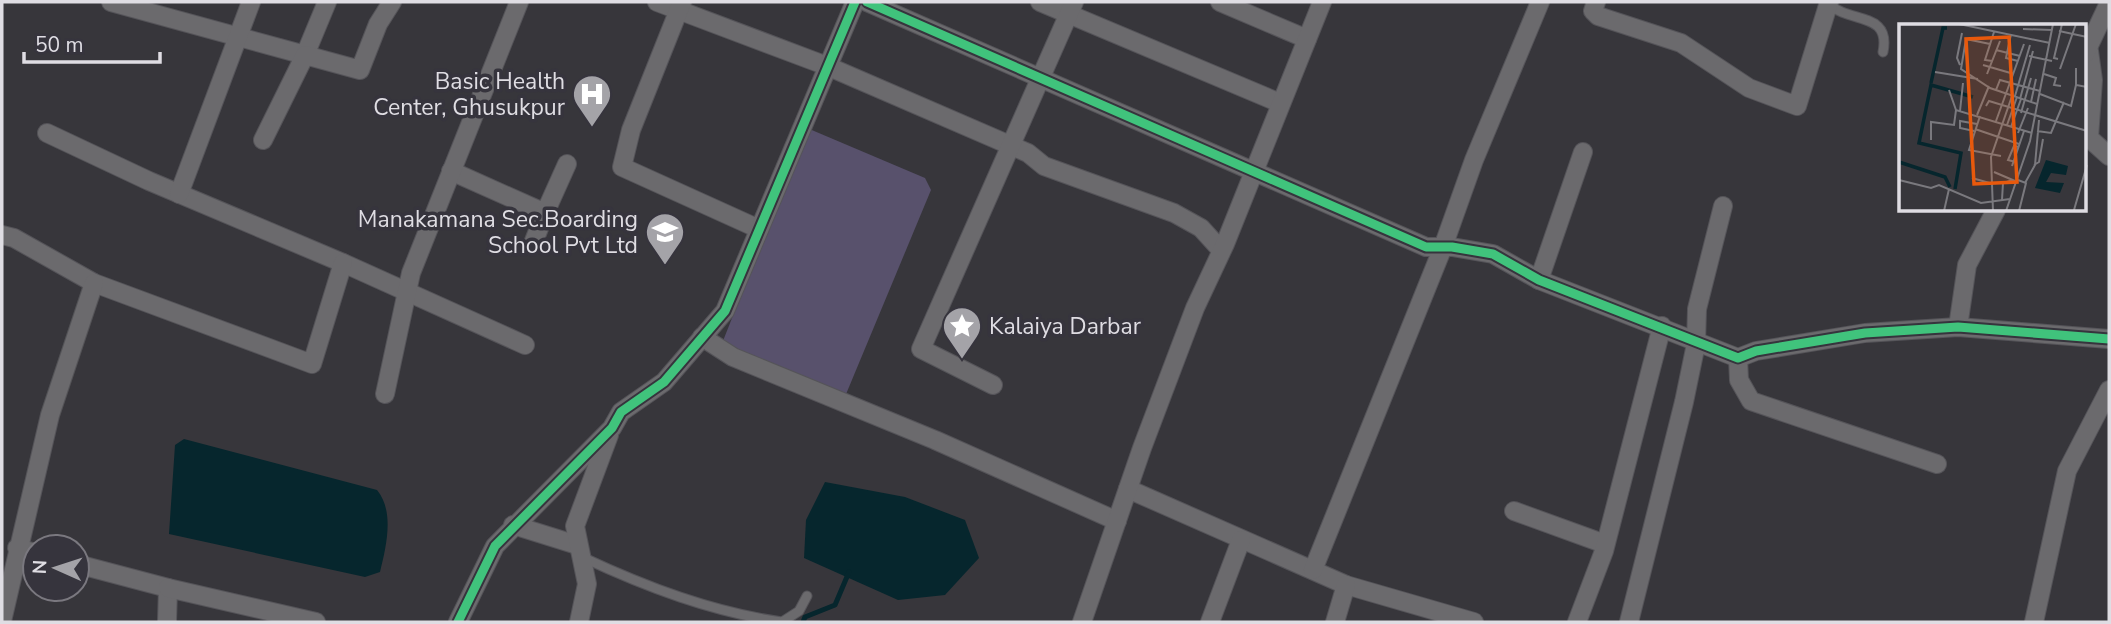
<svg xmlns="http://www.w3.org/2000/svg" width="2111" height="624" viewBox="0 0 2111 624" font-family="'Nunito Sans',sans-serif">
	<style>
		.green { fill: #58516c }
		.water { fill: #06262d }
		.lines { fill: none; stroke-linecap: round; stroke-linejoin: round }
		.stream { stroke: #06262d; stroke-width: 5 }
		.lane-casing { stroke: #555459; stroke-width: 11 }
		.street-casing { stroke: #555459; stroke-width: 20 }
		.lane { stroke: #6b6a6d; stroke-width: 9 }
		.street { stroke: #6b6a6d; stroke-width: 18 }
		.cycleway-casing { stroke: #36343d; stroke-width: 13 }
		.cycleway { stroke: #40c37c; stroke-width: 9 }
		.labels { text-anchor: middle; stroke-width: 7; stroke-linejoin: round; paint-order: stroke }
		.poi-label { font-size: 23px; fill: #dfdde3; stroke: #36343d; text-anchor: end }
		.inset-river { fill: none; stroke: #06262d; stroke-width: 3.5 }
		.inset-road { fill: none; stroke: #7a797e; stroke-width: 2 }
		.view { fill: #e8590c; fill-opacity: 0.15; stroke: #e8590c; stroke-width: 3.5 }
		.inset-edge { fill: none; stroke: #dfdde3; stroke-width: 3.5 }
	</style>
	<rect width="100%" height="100%" fill="#37363b"/>
	<polygon class="green" points="807,128 925,178 931,190 844,399 721,346"/>
	<g class="water">
		<path d="M184 439 377 490C395 512 386 547 380 572L365 577 169 534 175 445Z"/>
		<polygon points="825,482 905,497 965,520 979,558 945,595 898,600 804,558 806,520"/>
	</g>
	<g class="lines">
		<polyline class="stream" points="803,622 805,617 835,605 849,572"/>
		<g class="lane-casing">
			<g id="lane">
				<path d="M1829 4C1850 24 1891 11 1883 52"/>
				<path d="M582 557C646 587 712 612 782 622L799 611 807 596"/>
			</g>
		</g>
		<g class="street-casing">
			<g id="street">
				<polyline points="111,2 305,55 327,2"/>
				<polyline points="657,2 827,66 1028,153 1044,166 1174,213 1201,228 1221,250"/>
				<polyline points="682,2 631,130 622,167 759,229"/>
				<polyline points="867,2 1426,247 1452,247 1493,254 1539,280 1738,358 1756,351 1865,333 1958,327 2109,339"/>
				<polyline points="1040,2 1280,103"/>
				<polyline points="1220,2 1307,39"/>
				<polyline points="1596,2 1593,11 1598,16 1681,43 1749,88 1797,106 1829,2"/>
				<polyline points="2089,51 2093,80 2089,138 2109,156"/>
				<polyline points="2085,54 2109,3"/>
				<polyline points="47,133 149,181 343,263 525,345"/>
				<polyline points="263,140 305,55 360,70 378,24 392,2"/>
				<polyline points="451,171 545,213 567,164"/>
				<polyline points="179,194 251,2"/>
				<polyline points="2,235 14,238 94,283 312,364 343,263"/>
				<polyline points="532,246 545,213"/>
				<polyline points="1539,280 1583,152"/>
				<polyline points="1958,327 1967,265 1996,210"/>
				<polyline points="702,337 733,357 935,440 1117,521"/>
				<polyline points="1738,358 1739,380 1751,401 1937,464"/>
				<polyline points="993,385 921,349 1074,2"/>
				<polyline points="385,394 411,273 519,2"/>
				<polyline points="1128,489 1346,585 1474,622"/>
				<polyline points="1514,511 1605,544"/>
				<polyline points="513,525 577,545"/>
				<polyline points="17,548 35,553"/>
				<polyline points="77,564 168,588 167,622"/>
				<polyline points="1313,570 1443,247 1474,160 1540,2"/>
				<polyline points="168,588 316,622"/>
				<polyline points="2,621 50,415 94,283"/>
				<polyline points="458,622 495,546 612,428 621,412 664,382 725,311 855,2"/>
				<polyline points="579,622 587,584 575,526 609,435"/>
				<polyline points="1082,622 1142,448 1195,308 1225,244 1322,2"/>
				<polyline points="1210,622 1241,540"/>
				<polyline points="1335,622 1346,585"/>
				<polyline points="1577,622 1604,551 1662,326"/>
				<polyline points="1629,622 1684,402 1696,344 1697,309 1723,206"/>
				<polyline points="2034,622 2067,471 2109,390"/>
			</g>
		</g>
		<use href="#lane" class="lane"/>
		<use href="#street" class="street"/>
		<g class="cycleway-casing">
			<g id="cycleway">
				<polyline points="867,2 1426,247 1452,247 1493,254 1539,280 1738,358 1756,351 1865,333 1958,327 2109,339"/>
				<polyline points="458,622 495,546 612,428 621,412 664,382 725,311 855,2"/>
			</g>
		</g>
		<use href="#cycleway" class="cycleway"/>
	</g>
	<defs>
		<g id="hospital-pin" transform="scale(2.0125)"><path d="M0 17L-7.5 6A9.5 9.5 0 1 1 7.5 6Z" fill="#a4a3a8" stroke="#36343d"/><path d="M-5-5h3v3.5h4V-5h3V5h-3V1.5h-4V5h-3Z" fill="#fff"/></g>
		<g id="school-pin" transform="scale(2.0125)"><path d="M0 17L-7.5 6A9.5 9.5 0 1 1 7.5 6Z" fill="#a4a3a8" stroke="#36343d"/><path d="M0-5L7-2L0 1L-7-2ZM-4 1L0 2.5L4 1V4Q0 6-4 4Z" fill="#fff"/></g>
		<g id="sight-pin" transform="scale(2.0125)"><path d="M0 17L-7.5 6A9.5 9.5 0 1 1 7.5 6Z" fill="#a4a3a8" stroke="#36343d"/><path d="M0-6L1.8-2.2L6-1.7L2.9 1.2L3.7 5.4L0 3.3L-3.7 5.4L-2.9 1.2L-6-1.7L-1.8-2.2Z" fill="#fff"/></g>
	</defs>
	<g fill-rule="evenodd">
		<use href="#hospital-pin" x="592" y="94"/>
		<use href="#school-pin" x="665" y="232"/>
		<use href="#sight-pin" x="962" y="326"/>
	</g>
	<g class="labels">
		<g class="poi-label">
			<text x="565" y="89">Basic Health<tspan x="565" dy="26">Center, Ghusukpur</tspan></text>
			<text x="638" y="227">Manakamana Sec.Boarding<tspan x="638" dy="26">School Pvt Ltd</tspan></text>
			<text x="989" y="334" text-anchor="start">Kalaiya Darbar</text>
		</g>
	</g>
	<g transform="translate(1899 24)">
		<rect width="187" height="187" fill="#37363b"/>
		<path d="M147 136 169 142 167 151 152 149 147 158 165 159 161 169 136 164Z" fill="#06262d"/>
		<path class="inset-river" d="M32 59 44 4H48M0 138 46 153 51 163M56 165 62 129 20 119 28 80 32 61 74 73"/>
		<path class="inset-road" d="M60 0 151 19M124 5 153 6M160 7 188 13M112 10 107 34 119 37M91 20 67 15 62 45 91 64 138 80M97 26 121 32M130 32 153 37M159 35 155 34 163 0M93 37 86 36 95 8M61 41 58 34 63 9M84 41 115 50M177 44V61L188 63M161 45 177 0M36 48 79 55M88 50 101 17M145 50 157 54 155 61 162 62M50 66 57 86M97 66 101 56 141 67M141 70 172 82 177 61M116 72 131 21M121 75 134 27M132 78 137 55M87 82 90 77 188 107M61 87 64 59M122 89 132 54M78 91 90 62M81 92 70 126 102 132M97 97 125 20M108 101 118 73M112 103 122 75M76 105 120 120M75 107 61 104V97L78 100M138 107 152 109 165 78M119 109 129 84M32 116V98L55 101 57 86 133 109M117 138 109 136 115 122 120 123M135 141 140 138 144 115M113 142 125 107M95 148 116 157M73 154 94 160M0 156 32 164 40 161 82 179 111 175M119 156 127 159 120 187M126 159 136 141 140 96M103 176 104 159 114 156M175 186 188 141M45 187 50 165M94 187 92 133 113 72M107 187 131 117 154 0"/>
		<path class="view" d="M110 13 118 158 75 160 67 15Z"/>
		<rect width="187" height="187" class="inset-edge"/>
	</g>
	<rect width="2111" height="624" fill="none" stroke="#dfdde3" stroke-width="7"/>
	<g transform="translate(56 568) rotate(273)"><circle r="33" fill="#36343d" stroke="#7a787f" stroke-width="2"/>
	<path d="M0-5L12 26L0 18L-12 26Z" fill="#a4a3a8"/>
	<text y="-10" font-size="19" font-weight="bold" text-anchor="middle" fill="#dfdde3">N</text>
	</g>
	<path d="M24 52v10h136v-10" fill="none" stroke="#dfdde3" stroke-width="3.5"/>
	<text x="35" y="52" font-size="21" fill="#dfdde3" stroke="#36343d" stroke-width="5" paint-order="stroke">50 m</text>
</svg>
